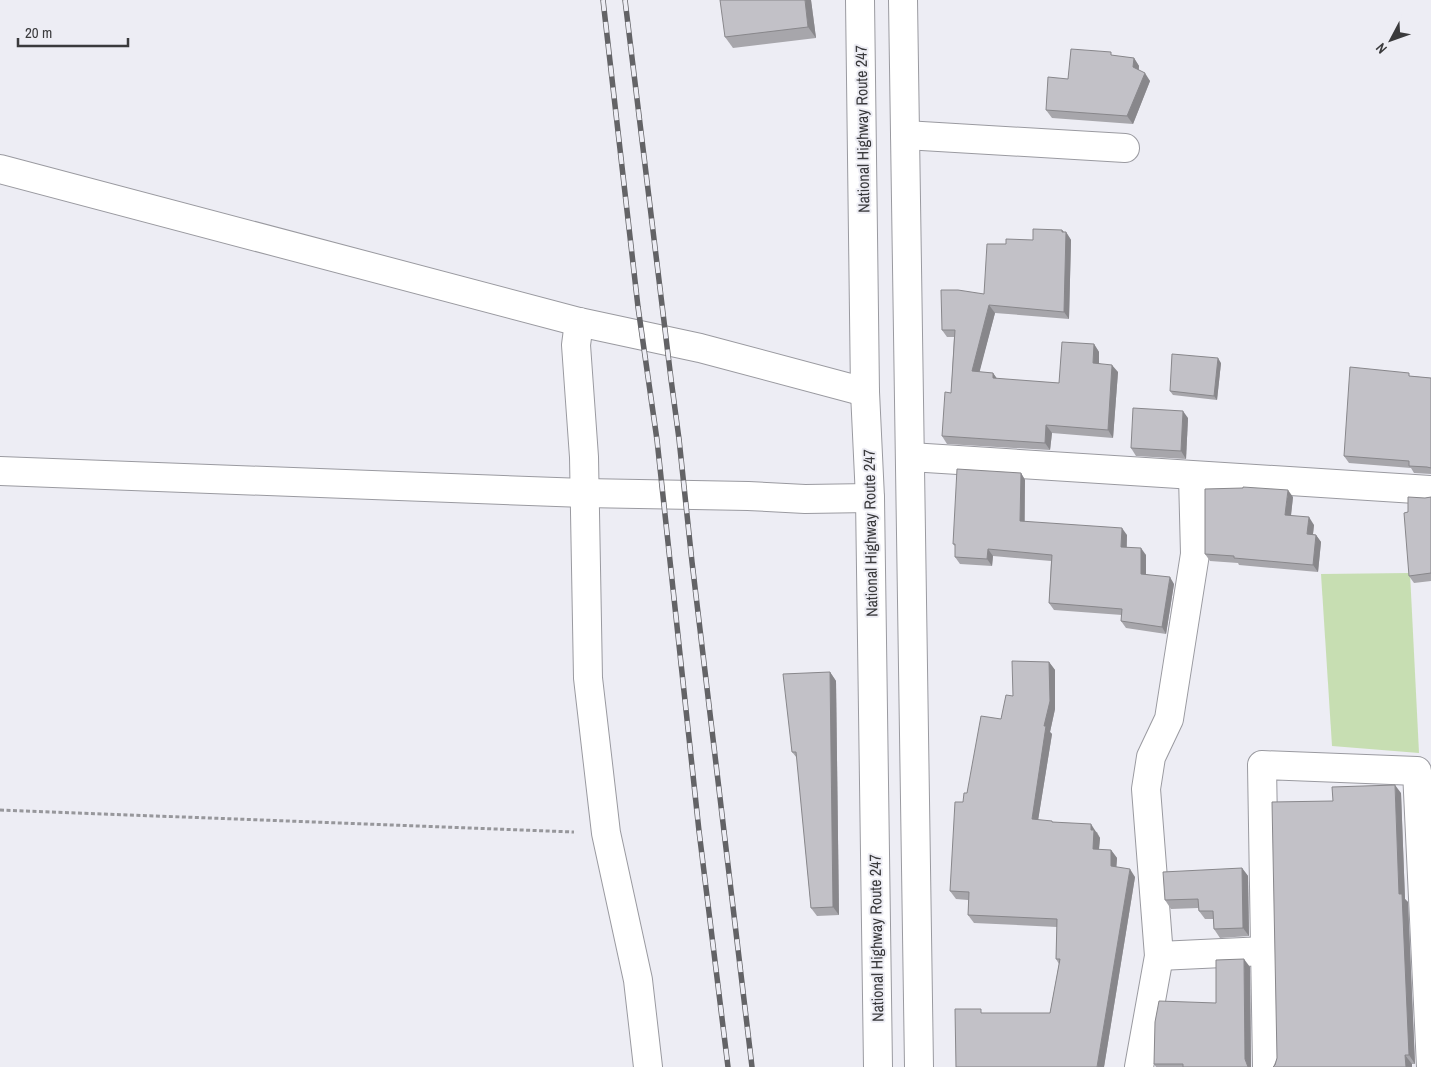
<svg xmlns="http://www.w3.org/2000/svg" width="1431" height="1067" viewBox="0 0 1431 1067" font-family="'Archivo Narrow',sans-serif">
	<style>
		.green { fill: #c7deb2 }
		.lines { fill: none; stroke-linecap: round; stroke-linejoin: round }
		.minor-casing { stroke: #9a9aa0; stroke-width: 30 }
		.tertiary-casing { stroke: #9a9aa0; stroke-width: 30 }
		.trunk-casing { stroke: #9a9aa0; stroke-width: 30 }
		.path { stroke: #97979b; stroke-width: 3; stroke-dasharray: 4 2.5; stroke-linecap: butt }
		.minor { stroke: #fff; stroke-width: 28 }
		.tertiary { stroke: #fff; stroke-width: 28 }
		.trunk { stroke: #fff; stroke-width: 28 }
		.rail-casing { stroke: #636366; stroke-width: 5.5 }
		.rail { stroke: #ededf4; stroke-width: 4; stroke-dasharray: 11; stroke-linecap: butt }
		.wall { fill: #a7a6ab }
		.shaded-wall { fill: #88878b }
		.building { fill: #c2c1c7; stroke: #88878b }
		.labels { text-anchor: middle; stroke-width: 4; stroke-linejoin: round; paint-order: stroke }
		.street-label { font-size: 16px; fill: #3a3a3c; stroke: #ededf4 }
	</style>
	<rect width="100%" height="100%" fill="#ededf4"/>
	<polygon class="green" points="1410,573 1419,753 1332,746 1321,574"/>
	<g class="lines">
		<g class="minor-casing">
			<g id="minor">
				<polyline points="905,135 1125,148"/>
				<polyline points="0,169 579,322 700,348 865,392"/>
				<polyline points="579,322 576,345 584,457 588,678 606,833 638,980 648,1067"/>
				<polyline points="910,457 1431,490"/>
				<polyline points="1159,956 1265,951"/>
				<polyline points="1139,1067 1159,956 1146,789 1151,757 1169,719 1195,554 1193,476"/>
				<polyline points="1267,1067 1262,765 1417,771 1431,1067"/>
			</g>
		</g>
		<g class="tertiary-casing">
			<polyline id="tertiary" points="0,471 584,493 748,496 805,499 870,498"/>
		</g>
		<g class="trunk-casing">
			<g id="trunk">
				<polyline points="860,0 865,392 870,498 878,1067"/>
				<polyline points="903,0 919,1067"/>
			</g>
		</g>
		<polyline class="path" points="0,810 574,832"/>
		<use href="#minor" class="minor"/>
		<use href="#tertiary" class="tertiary"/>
		<use href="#trunk" class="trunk"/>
		<g class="rail-casing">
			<g id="rail">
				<polyline points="603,0 638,307 657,440 699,831 728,1067"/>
				<polyline points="625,0 671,379 679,439 692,562 752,1067"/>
			</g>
		</g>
		<use href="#rail" class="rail"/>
	</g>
	<g class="wall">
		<polygon points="811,0 816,38 733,48 725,37"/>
		<polygon points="1114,56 1134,58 1139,66 1139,70 1150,81 1133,124 1052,118 1046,110 1068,79"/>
		<polygon points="1062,230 1064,232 1066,232 1071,240 1069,319 995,313 979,372 993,373 997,379 1059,383 1094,344 1099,352 1099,363 1118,372 1113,438 1052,433 1050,450 947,444 942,436 951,393 954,337 947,337 942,330 984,294 1006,244 1033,240"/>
		<polygon points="1221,363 1217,400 1173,395 1170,391"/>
		<polygon points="1411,376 1431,378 1431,474 1414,473 1411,468 1349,463 1344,456"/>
		<polygon points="1188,418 1186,459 1136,456 1131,448"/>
		<polygon points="1021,473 1025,480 1025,522 1127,535 1127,547 1146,555 1146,574 1174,584 1166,634 1126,628 1121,621 1122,615 1054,610 1049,603 1051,561 993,556 992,566 960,564 955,557 955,546 953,544"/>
		<polygon points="1293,497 1291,516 1314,525 1313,534 1316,535 1321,542 1318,572 1239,565 1238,563 1210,561 1205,554"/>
		<polygon points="1431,497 1431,581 1414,583 1409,576 1408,512 1425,498"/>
		<polygon points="1049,662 1055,670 1055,709 1050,732 1052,734 1038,820 1053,822 1097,832 1100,838 1099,850 1111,850 1117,858 1116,867 1135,877 1104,1067 983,1013 1050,1013 1059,964 1056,959 1057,927 974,923 968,915 968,900 956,899 950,891 963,802 1001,719"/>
		<polygon points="830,672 836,681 839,915 817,916 811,908 797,758 792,752"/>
		<polygon points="1401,793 1405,899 1408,902 1415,1064 1412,1064 1412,1067 1273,1067"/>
		<polygon points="1242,868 1248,876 1249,936 1220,938 1214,929 1213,919 1205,919 1199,911 1198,908 1171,909 1165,900"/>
		<polygon points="1250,967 1251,1067 1156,1067 1154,1064 1216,1003"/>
	</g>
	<g class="shaded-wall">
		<polygon points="805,0 811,0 816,38 808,27"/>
		<polygon points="1134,58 1139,66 1138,75 1133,67"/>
		<polygon points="1145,73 1150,81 1133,124 1127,116"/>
		<polygon points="1062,230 1066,235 1066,232 1071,240 1069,319 1064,312"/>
		<polygon points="989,305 995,313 978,378 972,371"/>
		<polygon points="1094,344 1099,352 1099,370 1093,363"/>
		<polygon points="1218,358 1221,363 1217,400 1214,396"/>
		<polygon points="1112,365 1118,372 1113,438 1108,430"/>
		<polygon points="993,373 998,380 993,378"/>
		<polygon points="1183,411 1188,418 1186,459 1181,451"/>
		<polygon points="1046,425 1052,433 1050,450 1045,443"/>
		<polygon points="1021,473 1025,480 1024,528 1020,521"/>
		<polygon points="1288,490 1293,497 1290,523 1285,515"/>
		<polygon points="1309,517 1314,525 1312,542 1307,534"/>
		<polygon points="1122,528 1127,535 1126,554 1121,547"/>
		<polygon points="1316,535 1321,542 1318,572 1313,565"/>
		<polygon points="1141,548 1146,555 1146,581 1141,574"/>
		<polygon points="988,549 993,556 992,566 987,559"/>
		<polygon points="1170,577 1174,584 1166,634 1162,627"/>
		<polygon points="1049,662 1055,670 1055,709 1050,732 1052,734 1037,827 1032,819"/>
		<polygon points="830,672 836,681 839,915 833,907"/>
		<polygon points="1395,785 1401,793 1405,899 1408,902 1415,1064 1409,1055 1399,894"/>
		<polygon points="1091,824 1100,838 1098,857 1093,849 1091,830"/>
		<polygon points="1111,850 1117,858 1116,874 1111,866"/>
		<polygon points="1242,868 1248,876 1249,936 1243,928"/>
		<polygon points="1130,869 1135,877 1104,1067 1097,1067"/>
		<polygon points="1244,959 1250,967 1251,1067 1248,1067 1245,1059"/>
		<polygon points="1405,1055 1412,1064 1412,1067 1406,1067"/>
	</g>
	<g class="building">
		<polygon points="720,0 805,0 808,27 725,37"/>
		<polygon points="1071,49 1111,52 1111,55 1134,58 1133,67 1145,73 1127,116 1046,110 1048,77 1068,79"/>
		<polygon points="1033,229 1062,230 1062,232 1066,232 1064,312 989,305 972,371 993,373 993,378 1059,383 1062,342 1094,344 1093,363 1112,365 1108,430 1046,425 1045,443 942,436 945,392 951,393 955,330 942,330 941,290 958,290 984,294 987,244 1006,244 1006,239 1033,240"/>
		<polygon points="1172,354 1218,358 1214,396 1170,391"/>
		<polygon points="1350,367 1409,373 1409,376 1431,378 1431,468 1427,467 1409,466 1409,461 1344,456"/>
		<polygon points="1133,408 1183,411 1181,451 1131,448"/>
		<polygon points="957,469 1021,473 1020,521 1122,528 1121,547 1141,548 1141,574 1170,577 1162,627 1121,621 1122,609 1049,603 1052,555 988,549 987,559 955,557 955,544 953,544"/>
		<polygon points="1243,487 1288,490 1285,515 1309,517 1307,534 1316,535 1313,565 1234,558 1234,556 1205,554 1205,489 1243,488"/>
		<polygon points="1408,497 1425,498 1431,497 1431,573 1409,576 1404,513 1408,512"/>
		<polygon points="1012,661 1049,662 1050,701 1044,726 1046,726 1032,819 1052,821 1052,822 1091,824 1091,830 1094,830 1093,849 1111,850 1111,866 1130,869 1097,1067 956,1067 955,1009 981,1009 981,1013 1050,1013 1060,959 1056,959 1057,919 968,915 969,892 950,891 955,802 963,802 964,793 967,793 981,716 1001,719 1006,695 1013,696"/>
		<polygon points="830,672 833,907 811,908 796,752 792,752 783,674"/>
		<polygon points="1395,785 1399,894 1402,894 1409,1055 1405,1055 1406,1067 1273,1067 1275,1065 1277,1058 1272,802 1333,801 1332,787"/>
		<polygon points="1242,868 1243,928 1214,929 1213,911 1199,911 1198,899 1165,900 1163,872"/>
		<polygon points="1244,959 1245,1059 1248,1067 1183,1067 1183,1064 1154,1064 1155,1022 1159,1001 1216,1003 1216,960"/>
	</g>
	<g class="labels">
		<g class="street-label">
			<text transform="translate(862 129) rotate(-91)" y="6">National Highway Route 247</text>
			<text transform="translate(870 533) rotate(-91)" y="6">National Highway Route 247</text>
			<text transform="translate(876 938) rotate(-91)" y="6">National Highway Route 247</text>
		</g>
	</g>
	<g transform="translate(1391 40) rotate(229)" stroke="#ededf4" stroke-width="4" paint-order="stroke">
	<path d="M0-4L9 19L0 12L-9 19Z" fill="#3a3a3c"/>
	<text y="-8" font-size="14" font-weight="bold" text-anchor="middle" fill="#3a3a3c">N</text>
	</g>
	<path d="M18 38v8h110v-8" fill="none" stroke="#3a3a3c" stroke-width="2.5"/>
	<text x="25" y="38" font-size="15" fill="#3a3a3c" stroke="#ededf4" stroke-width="4" paint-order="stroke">20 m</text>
</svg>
